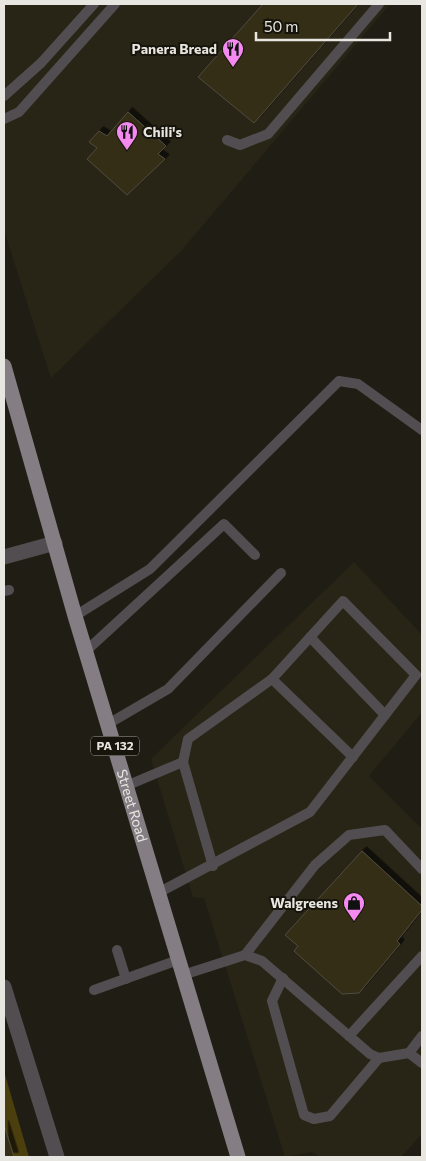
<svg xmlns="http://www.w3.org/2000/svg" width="426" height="1161" viewBox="0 0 426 1161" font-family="Commissioner,sans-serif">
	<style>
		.built { fill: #292516 }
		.green { fill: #4c3f0e }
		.building { fill: #352d12; stroke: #4f4c42; filter: url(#shadow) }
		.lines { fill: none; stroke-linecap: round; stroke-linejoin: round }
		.service { stroke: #514d50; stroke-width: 10 }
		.minor { stroke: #514d50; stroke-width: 15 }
		.primary { stroke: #857d84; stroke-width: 15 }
		.labels { text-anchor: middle; stroke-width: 4; stroke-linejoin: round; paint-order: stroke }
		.shield { fill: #16140b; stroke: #a9a7a0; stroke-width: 1 }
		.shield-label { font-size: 12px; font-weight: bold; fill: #e8e6e0 }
		.poi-label { font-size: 14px; font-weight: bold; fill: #e8e6e0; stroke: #16140b; text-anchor: end }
		.street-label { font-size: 14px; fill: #e8e6e0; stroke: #16140b }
	</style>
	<defs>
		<filter id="shadow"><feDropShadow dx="4.5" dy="-4.5" stdDeviation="0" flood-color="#0009"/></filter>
	</defs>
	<rect width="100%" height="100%" fill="#201d14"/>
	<g class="built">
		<polygon points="4,4 390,4 182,250 51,378 4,230"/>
		<polygon points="354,562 422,635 422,712 369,776 422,829 422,1134 401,1157 320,1157 312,1152 285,1157 204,898 193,897 151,759"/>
	</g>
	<polygon class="green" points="4,1071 29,1157 14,1157 4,1125"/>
	<g class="building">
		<polygon points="263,4 358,4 254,123 198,77"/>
		<polygon points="128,112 166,146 158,154 165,159 127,195 87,159 97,148 89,142 99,131 107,136"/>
		<polygon points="362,851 422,906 422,910 397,941 400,944 359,993 342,994 294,951 298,946 285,935"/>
		<polygon points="4,1125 14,1157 4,1157"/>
	</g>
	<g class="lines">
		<g class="service">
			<polyline points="4,96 41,63 94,4"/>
			<polyline points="4,119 19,112 115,4"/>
			<polyline points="227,140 240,145 268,134 379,4"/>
			<polyline points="4,591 9,590"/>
			<polyline points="75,616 150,569 339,381 358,384 422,430"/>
			<polyline points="310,637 385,715"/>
			<polyline points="86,651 224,524 255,555"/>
			<polyline points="272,679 353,757"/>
			<polyline points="108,724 168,689 281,573"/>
			<polyline points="126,786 183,762 213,866"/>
			<polyline points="158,893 310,812 416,675 343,601 272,679 188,739 183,762"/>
			<polyline points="117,950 126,979"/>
			<polyline points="245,955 315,865 349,835 385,830 422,869"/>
			<polyline points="183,975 245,955 262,961 370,1054 379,1058 409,1053 422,1063"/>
			<polyline points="283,978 272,1001 304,1115 314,1119 330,1116 379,1058"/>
			<polyline points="94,990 178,960"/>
			<polyline points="349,1036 422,956"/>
			<polyline points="409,1053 422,1036"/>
		</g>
		<g class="minor">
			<polyline points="4,557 55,543"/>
			<polyline points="4,987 57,1157"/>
		</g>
		<path class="primary" id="s1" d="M4 366 75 616 238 1157"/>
	</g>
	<defs>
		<g id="restaurant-pin" transform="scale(1.125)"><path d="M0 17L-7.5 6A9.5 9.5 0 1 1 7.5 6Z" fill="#f489ef" stroke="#16140b"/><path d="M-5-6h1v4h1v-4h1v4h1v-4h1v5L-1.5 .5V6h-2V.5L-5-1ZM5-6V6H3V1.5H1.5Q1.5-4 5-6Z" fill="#111"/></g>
		<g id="shop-pin" transform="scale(1.125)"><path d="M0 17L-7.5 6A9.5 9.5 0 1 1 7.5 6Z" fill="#f489ef" stroke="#16140b"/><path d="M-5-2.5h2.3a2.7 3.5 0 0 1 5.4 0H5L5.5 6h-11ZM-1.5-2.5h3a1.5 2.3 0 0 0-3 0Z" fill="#111"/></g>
	</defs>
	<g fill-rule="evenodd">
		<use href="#restaurant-pin" x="233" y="49"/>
		<use href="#restaurant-pin" x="127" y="132"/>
		<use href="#shop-pin" x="354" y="903"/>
	</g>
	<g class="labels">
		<rect class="shield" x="91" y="736.5" width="48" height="19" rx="4"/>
		<g class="shield-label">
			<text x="115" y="750">PA 132</text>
		</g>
		<g class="poi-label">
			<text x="217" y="54">Panera Bread</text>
			<text x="143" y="137" text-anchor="start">Chili's</text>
			<text x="338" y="908">Walgreens</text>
		</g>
		<g class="street-label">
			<text dy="5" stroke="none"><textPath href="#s1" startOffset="458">Street Road</textPath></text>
		</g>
	</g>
	<rect width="426" height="1161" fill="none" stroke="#e8e6e0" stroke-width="10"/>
	<path d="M256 32v8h134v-8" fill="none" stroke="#e8e6e0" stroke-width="2.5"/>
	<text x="264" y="32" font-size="15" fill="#e8e6e0" stroke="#16140b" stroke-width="4" paint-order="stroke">50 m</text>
</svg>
